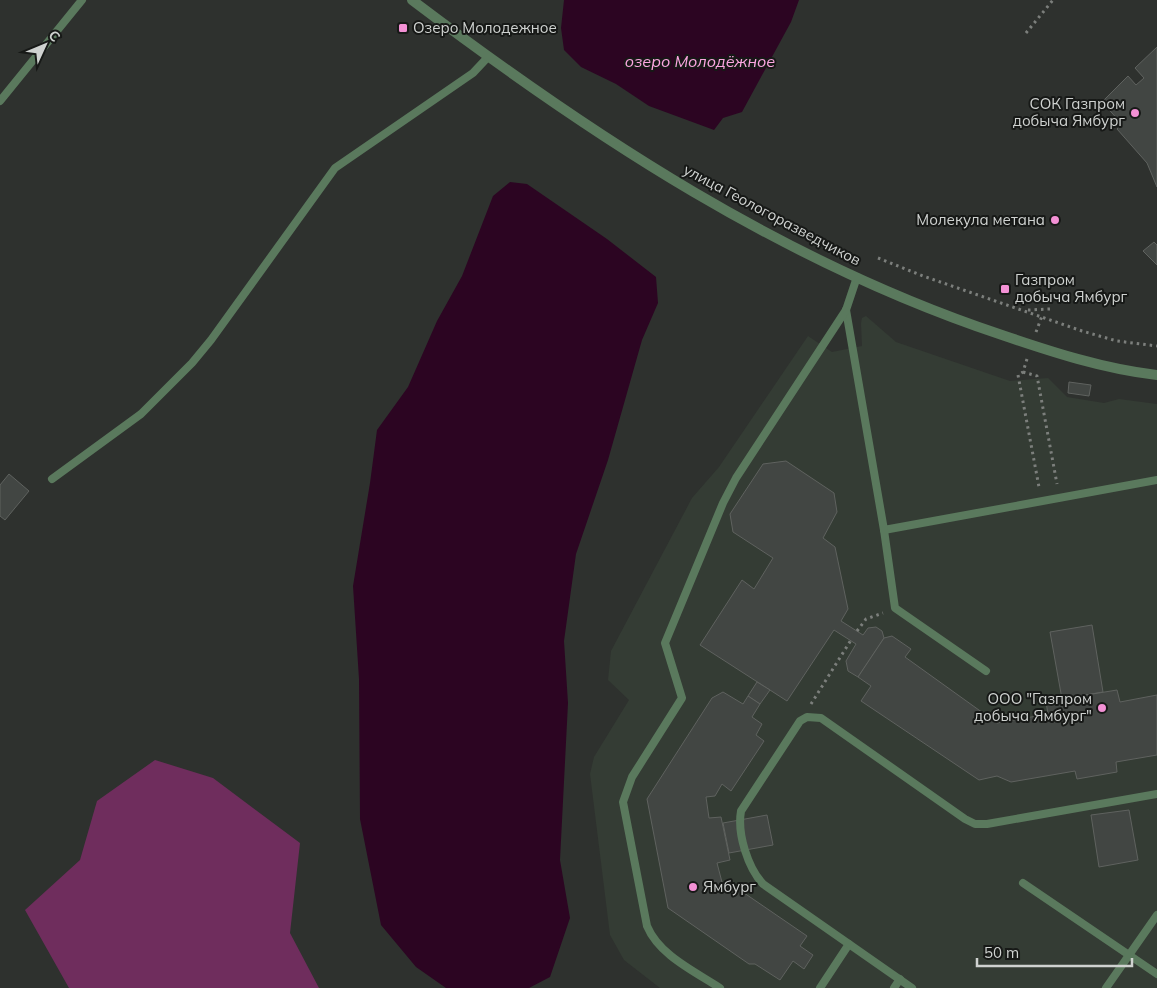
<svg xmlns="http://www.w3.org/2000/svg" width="1157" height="988" viewBox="0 0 1157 988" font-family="Mulish,sans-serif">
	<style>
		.built { fill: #343c34 }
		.green { fill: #6f2d5d }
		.water { fill: #2c0522 }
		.building { fill: #424643; stroke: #5f625f }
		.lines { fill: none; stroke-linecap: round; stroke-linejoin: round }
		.path { stroke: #7c7f7c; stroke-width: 3; stroke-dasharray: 2.5 4; stroke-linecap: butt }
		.service { stroke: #5a795d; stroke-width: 8 }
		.tertiary { stroke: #5a795d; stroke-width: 10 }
		.poi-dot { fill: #f391d5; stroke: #171917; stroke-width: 2 }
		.labels { text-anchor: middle; stroke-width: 4; stroke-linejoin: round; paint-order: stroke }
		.poi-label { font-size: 15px; fill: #cfd2d0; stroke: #171917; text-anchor: start }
		.street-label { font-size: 15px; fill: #cfd2d0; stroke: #171917 }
		.water-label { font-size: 16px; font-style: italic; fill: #fca6e1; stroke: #171917 }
	</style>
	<rect width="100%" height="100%" fill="#2e312e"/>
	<polygon class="built" points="866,316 896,342 1010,381 1048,378 1067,397 1104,403 1119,399 1157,404 1157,988 660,988 624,960 610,935 590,774 594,757 629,700 608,680 611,651 692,498 719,467 808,336 832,352 862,346 861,323 862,318"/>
	<polygon class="green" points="155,760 213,778 300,843 290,933 319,988 69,988 25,910 80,860 97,801"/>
	<g class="water">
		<polygon points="564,0 799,0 791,22 742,112 723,118 714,130 649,106 616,84 581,67 564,50 561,28"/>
		<polygon points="510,182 527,184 607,239 656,277 658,303 642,340 608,460 576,554 564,641 568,703 560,860 570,918 550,977 529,988 446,988 416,967 381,925 360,819 359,679 353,586 370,483 377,430 408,387 437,321 462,276 493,196"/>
	</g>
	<g class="building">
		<polygon points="1157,47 1157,187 1147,163 1117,129 1122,124 1102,102 1128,76 1136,85 1144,78 1135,68"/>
		<polygon points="1154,242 1157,245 1157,265 1143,251"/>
		<polygon points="1069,382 1091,385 1089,396 1068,393"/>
		<polygon points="786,461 834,493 837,512 823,538 835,547 848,609 841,621 863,635 868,628 876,627 882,631 884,638 858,677 848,671 846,661 856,644 834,630 787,701 700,645 742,580 754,589 773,558 733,532 730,514 763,464"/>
		<polygon points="9,474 29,491 5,520 0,516 0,485"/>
		<polygon points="1092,625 1103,692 1062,699 1050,632"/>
		<polygon points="892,636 911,649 905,657 997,723 1048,714 1046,702 1062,699 1117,690 1120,702 1157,695 1157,755 1116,762 1117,772 1077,779 1075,771 1011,782 997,776 979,780 861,701 871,686 858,677 884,638"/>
		<polygon points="757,682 770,690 760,704 748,696"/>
		<polygon points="723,692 743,704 748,696 760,704 752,717 762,724 756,735 764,741 731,791 722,784 715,796 706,797 709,818 721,817 730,860 717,863 723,886 731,884 807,936 800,946 813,955 804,969 793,961 780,980 755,964 749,964 668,908 647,799 712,698"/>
		<polygon points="1129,810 1138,860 1099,867 1091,815"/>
		<polygon points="767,815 773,845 729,853 723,823"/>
	</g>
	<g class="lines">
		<g class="path">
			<polyline points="1026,33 1053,0"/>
			<polyline points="878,258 923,276 1082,331 1117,341 1157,346"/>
			<polyline points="1028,310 1050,309"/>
			<polyline points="1036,332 1042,316"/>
			<polyline points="1027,359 1023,372 1018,375 1039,487"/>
			<polyline points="1023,372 1037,376 1057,484"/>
			<polyline points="857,631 866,619 883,613"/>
			<polyline points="811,704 851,640"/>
		</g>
		<g class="service">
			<polyline points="0,101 82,0"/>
			<polyline points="846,310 884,530 1157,480"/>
			<polyline points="52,479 141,414 192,363 211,340 335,168 473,73 488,57"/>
			<polyline points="884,530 895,608 986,671"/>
			<polyline points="1023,883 1157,974"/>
			<path d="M720 988C694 971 659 955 647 926L623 802 632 777 682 698 665 643 723 503 736 478 846 310 857 277"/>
			<polyline points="820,988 849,944"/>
			<polyline points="894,988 900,979"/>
			<path d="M912 988 763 884C748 868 737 834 741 811L800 721 807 717 821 718 965 819 975 824H987L1157 794"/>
			<polyline points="1106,988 1157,915"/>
		</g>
		<path class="tertiary" d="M412 0C593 137 785 263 1002 335 1052 352 1104 369 1157 375"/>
	</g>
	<g class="poi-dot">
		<rect x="398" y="23" width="10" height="10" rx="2.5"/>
		<circle cx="1135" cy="113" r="5"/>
		<circle cx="1055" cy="220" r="5"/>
		<rect x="1000" y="284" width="10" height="10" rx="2.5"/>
		<circle cx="1102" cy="708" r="5"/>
		<circle cx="693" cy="887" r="5"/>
	</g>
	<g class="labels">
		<g class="poi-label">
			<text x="413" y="33">Озеро Молодежное</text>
			<text x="1125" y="109" text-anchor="end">СОК Газпром<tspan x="1125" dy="17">добыча Ямбург</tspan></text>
			<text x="1045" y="225" text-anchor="end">Молекула метана</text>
			<text x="1015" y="285">Газпром<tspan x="1015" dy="17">добыча Ямбург</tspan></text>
			<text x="1092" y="704" text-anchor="end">ООО "Газпром<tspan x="1092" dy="17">добыча Ямбург"</tspan></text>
			<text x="703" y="892">Ямбург</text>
		</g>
		<g class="street-label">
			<text transform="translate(772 215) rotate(28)" y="5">улица Геологоразведчиков</text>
		</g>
		<g class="water-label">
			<text x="700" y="67">озеро Молодёжное</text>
		</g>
	</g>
	<g transform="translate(45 45) rotate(46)" stroke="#171917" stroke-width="4" paint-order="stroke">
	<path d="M0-4L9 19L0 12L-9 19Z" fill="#cfd2d0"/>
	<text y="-8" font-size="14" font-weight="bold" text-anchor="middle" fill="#cfd2d0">С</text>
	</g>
	<path d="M977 958v8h155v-8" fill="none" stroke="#cfd2d0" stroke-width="2.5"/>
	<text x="984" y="958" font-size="15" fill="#cfd2d0" stroke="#171917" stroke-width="4" paint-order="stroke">50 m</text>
</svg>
